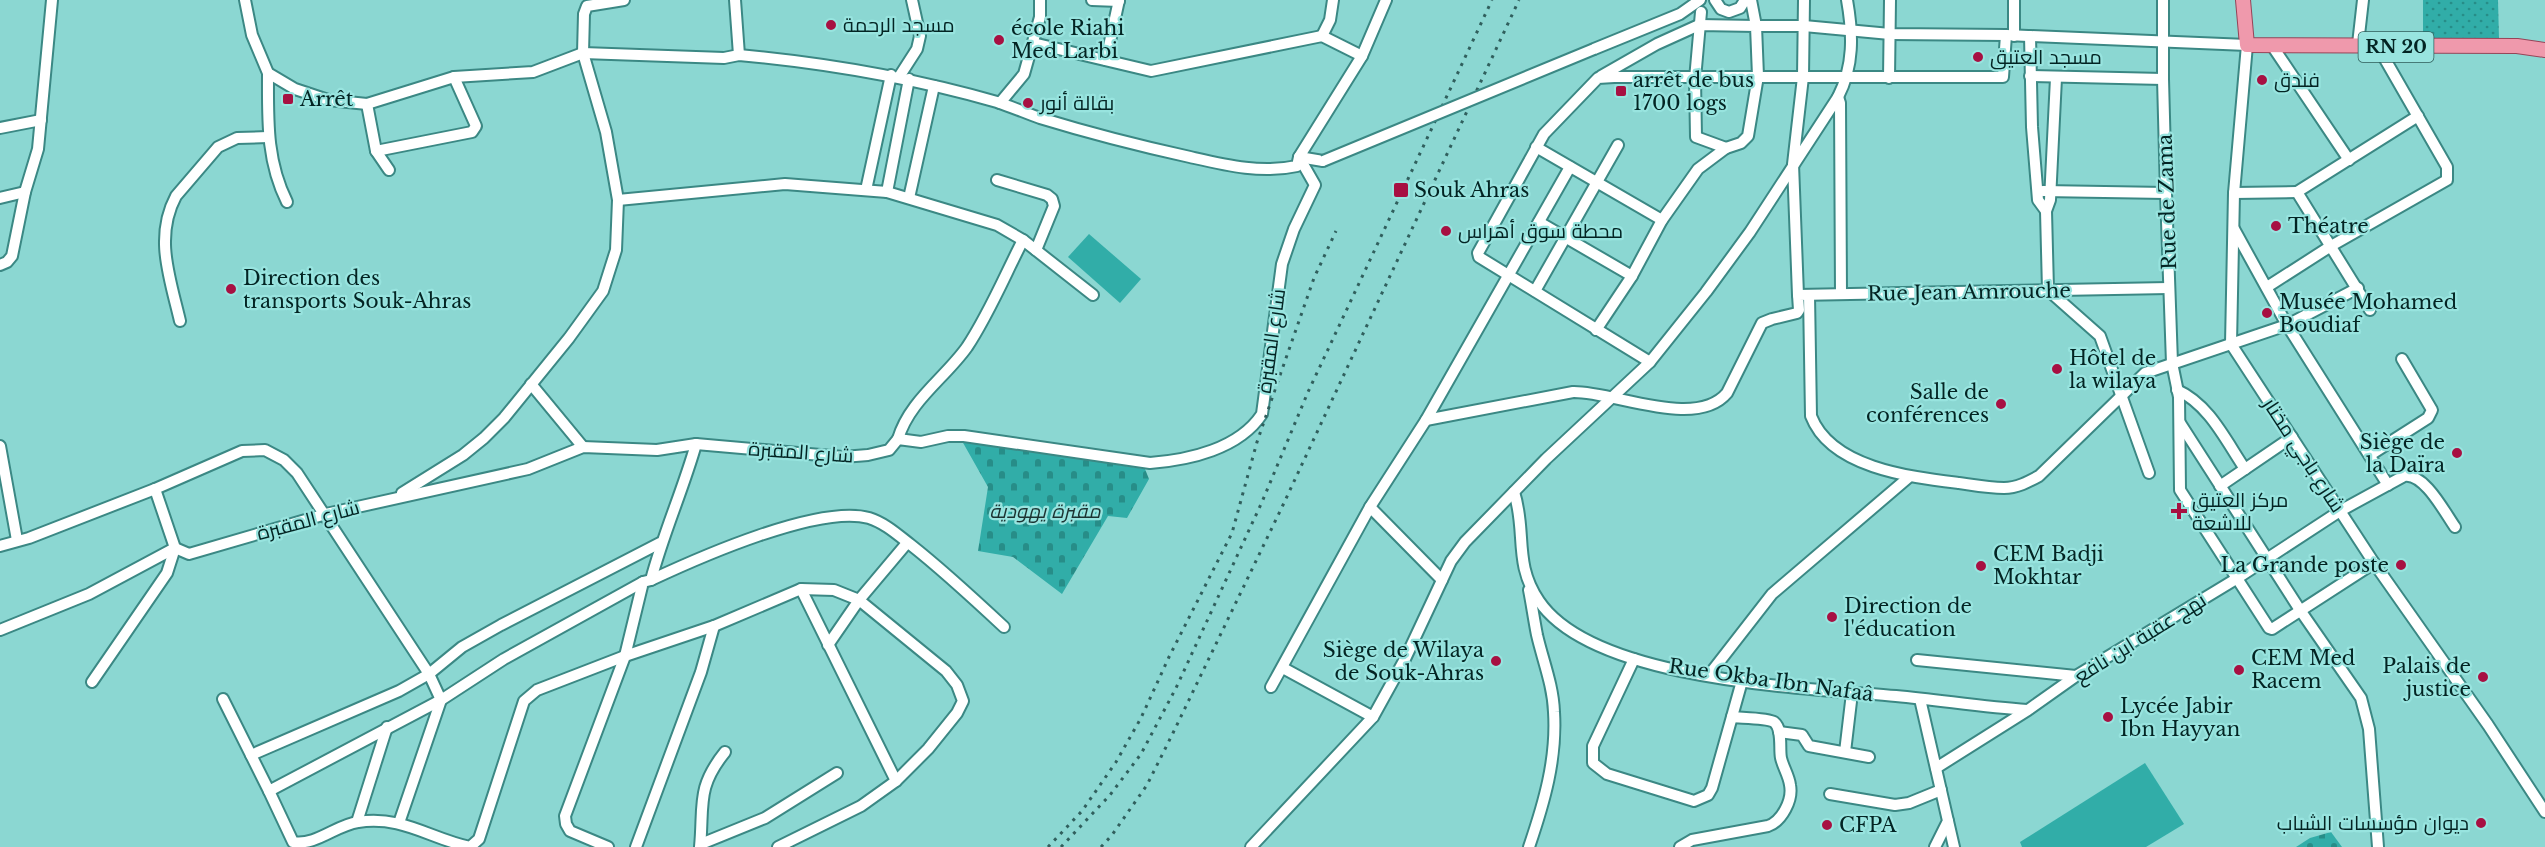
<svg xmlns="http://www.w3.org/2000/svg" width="2545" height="847" viewBox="0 0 2545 847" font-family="'Libre Baskerville',Cairo,serif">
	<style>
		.grass { fill: url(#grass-dots) }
		.cemetery { fill: url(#cemetery-stones) }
		.pitch { fill: #31ada8 }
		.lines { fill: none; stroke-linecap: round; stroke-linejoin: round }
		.minor-casing { stroke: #3b8884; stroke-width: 14 }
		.major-casing { stroke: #964458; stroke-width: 16 }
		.minor { stroke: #fff; stroke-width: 10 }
		.major { stroke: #ef99ac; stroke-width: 14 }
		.rail { stroke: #305f5d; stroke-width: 3; stroke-dasharray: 3 6; stroke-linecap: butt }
		.minor-bridge-casing { stroke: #3b8884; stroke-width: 14; stroke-linecap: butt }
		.minor-bridge { stroke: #fff; stroke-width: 10 }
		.poi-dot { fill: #a71042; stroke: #98e4df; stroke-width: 2 }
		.labels { text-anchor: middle; stroke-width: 4.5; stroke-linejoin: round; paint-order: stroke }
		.shield { fill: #98e4df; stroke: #305e5b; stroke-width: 1.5 }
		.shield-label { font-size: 18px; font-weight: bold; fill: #032423 }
		.poi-label { font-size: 20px; fill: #032423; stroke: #98e4df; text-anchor: start }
		.street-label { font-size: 20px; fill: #032423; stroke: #98e4df }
		.park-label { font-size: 20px; font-style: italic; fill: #1c3332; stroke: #98e4df }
	</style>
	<defs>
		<pattern id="grass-dots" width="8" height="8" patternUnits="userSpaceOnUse" patternTransform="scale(1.5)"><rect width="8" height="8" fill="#31ada8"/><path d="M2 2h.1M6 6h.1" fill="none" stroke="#278d88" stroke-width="1.8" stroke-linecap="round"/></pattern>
		<pattern id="cemetery-stones" width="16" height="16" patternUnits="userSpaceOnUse" patternTransform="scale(1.5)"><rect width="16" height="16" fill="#31ada8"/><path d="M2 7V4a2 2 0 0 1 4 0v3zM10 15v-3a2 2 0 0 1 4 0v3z" fill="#278d88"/></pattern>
	</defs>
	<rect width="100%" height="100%" fill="#8bd7d2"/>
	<polygon class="grass" points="2423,0 2498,0 2499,39 2423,40"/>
	<g class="cemetery">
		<polygon points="962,441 1145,469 1149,479 1127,518 1108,516 1062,594 1013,557 978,551 988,487"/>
		<polygon points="2331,832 2342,847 2296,847 2310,838"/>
	</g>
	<g class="pitch">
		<polygon points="1089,234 1141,279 1120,303 1068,257"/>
		<polygon points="2145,763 2184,824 2146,847 2022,847 2020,842"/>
	</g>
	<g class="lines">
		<g class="minor-casing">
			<g id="minor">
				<path d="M245 0 252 35 268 73 295 89 328 100 367 104 454 77 533 72 583 53 724 58 739 55C826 63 913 78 997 102 1012 107 1026 113 1040 118 1089 133 1140 146 1190 157 1225 165 1261 174 1297 166L1299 157 1323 161"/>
				<polyline points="735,0 739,55"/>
				<polyline points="1092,0 1119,1"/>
				<polyline points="1715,0 1721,9 1729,12 1740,8 1745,0"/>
				<polyline points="1751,0 1756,26 1804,26 1890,34 2006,35 2247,45 2234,193 2231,344 2374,563 2488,725 2545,812"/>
				<polyline points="2163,0 2163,79 2166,193 2172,363 2179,397 2180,490 2269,628 2272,629 2374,563"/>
				<polyline points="1322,36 1330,20 1333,0"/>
				<polyline points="2014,36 2014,0"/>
				<polyline points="2030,36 2032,127 2038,200 2046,211"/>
				<polyline points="1033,43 1151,71 1322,36 1362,56"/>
				<polyline points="2358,44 2363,0"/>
				<polyline points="2273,47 2349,160"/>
				<polyline points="1594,49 1680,14 1700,0"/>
				<polyline points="1106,60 1119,0"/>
				<path d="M268 73C268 119 266 160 287 202"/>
				<polyline points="1601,76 1657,44 1699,25 1756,26 1758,76 1748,136 1741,143 1726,148"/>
				<polyline points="2030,76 2163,79"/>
				<polyline points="899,77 917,49 920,36 912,0"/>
				<polyline points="1889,78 1890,0"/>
				<polyline points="2056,78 2050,200 2046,211 2048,290 2100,336 2149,473"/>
				<polyline points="1838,97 1840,103 1841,294"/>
				<polyline points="1000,103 1024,74 1040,17 1040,0"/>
				<polyline points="367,104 376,151 389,170"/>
				<polyline points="0,128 41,120"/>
				<polyline points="1536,147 1662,220"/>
				<polyline points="376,151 472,132 476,126 454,77"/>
				<polyline points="997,180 1047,195 1052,199 1054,206 1036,250"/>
				<polyline points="866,190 891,75"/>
				<polyline points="2043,191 2166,193"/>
				<polyline points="887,192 997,225 1023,240 1093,295"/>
				<polyline points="2234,193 2297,192"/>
				<polyline points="0,198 25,192"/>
				<polyline points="909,198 934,86"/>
				<polyline points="618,200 785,184 887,192 909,79"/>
				<polyline points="1539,222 1632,276"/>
				<polyline points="2234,229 2287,325 2388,485"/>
				<polyline points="0,265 7,262 12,256 25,192 38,149 52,0"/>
				<polyline points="2267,287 2331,246 2447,180 2447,167 2378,47"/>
				<polyline points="1535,291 1618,145"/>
				<polyline points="1798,295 1793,164 1803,77 1804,0"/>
				<path d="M1809 295 1811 416C1831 468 1910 477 1959 483 1973 485 1989 488 2004 488 2017 488 2028 482 2039 476L2145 373 2287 325 2358 288"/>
				<polyline points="2370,310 2297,192 2418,116"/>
				<path d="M180 321C170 278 154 237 176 196L218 147 237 138 268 137"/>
				<polyline points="1596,330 1632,276 1662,220 1698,169 1726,148 1696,137 1695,79 1701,12"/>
				<polyline points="1650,362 1479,257 1478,253 1544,134 1598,78 1614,77 2003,77 2006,35"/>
				<polyline points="531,384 583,447"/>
				<path d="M2177 390C2209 404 2226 441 2245 469"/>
				<path d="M1426 420 1573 392C1613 391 1696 430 1727 393L1762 323 1772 319 1797 313 1799 310 1798 295 2169 288"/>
				<polyline points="2180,423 2300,610 2361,698 2369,729 2378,847"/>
				<path d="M898 439C909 401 945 378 967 347 989 314 1005 275 1023 240"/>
				<polyline points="0,446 17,540"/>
				<polyline points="2370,455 2428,418 2432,410 2402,359"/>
				<polyline points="2220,486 2292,437"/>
				<path d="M1514 492C1527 532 1513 563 1539 601 1593 681 1805 688 1896 696 1940 700 1983 707 2027 710"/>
				<polyline points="402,493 463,455 484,438 504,418 569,338 603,291 616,250 618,200 606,132 583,53 584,14 587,6 624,0"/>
				<polyline points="1370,507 1442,580"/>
				<polyline points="0,546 29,538 155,489 242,451 265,450 284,460 297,473 429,674 441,700 399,823"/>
				<path d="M651 580C698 558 819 504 869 518 885 523 898 535 911 545 944 571 974 599 1004 627"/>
				<polyline points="801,589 896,781"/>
				<path d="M0 630 89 594 175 548 189 554 326 514 528 469 583 447 657 450 696 444 843 457 868 455 889 450 898 439 921 442 948 436H964L1150 463C1189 460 1239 449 1262 414L1282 264 1294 229 1315 185 1299 157 1362 56 1386 0"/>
				<polyline points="828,645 859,600 907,543"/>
				<polyline points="1634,659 1593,746 1593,763 1607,774 1694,801 1708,795 1712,788 1742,681"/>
				<polyline points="1917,660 2076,676"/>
				<polyline points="1283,668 1373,717"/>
				<polyline points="1709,675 1772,594 1909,477"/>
				<polyline points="92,682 167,573 175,548 155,489"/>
				<polyline points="1271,687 1370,507 1426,420 1570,167"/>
				<polyline points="223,699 269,791 441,700 504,659 643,582"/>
				<polyline points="1920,699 1948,821 1935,847"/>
				<polyline points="1779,732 1802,735 1809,746 1869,757"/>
				<polyline points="1845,752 1852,693"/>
				<polyline points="251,755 399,691 429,674 462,647 501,625 660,543"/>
				<path d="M1936 768 2028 710 2076 676 2236 579 2340 511 2404 476C2424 472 2445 513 2455 527"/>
				<path d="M269 791 293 842C316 846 336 825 358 822 402 815 431 839 470 847L479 839 524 701 537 690 625 656 714 626 801 589 834 590 859 600 946 671 957 685 963 701 957 713 928 749 896 781 861 806 778 847"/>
				<polyline points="1830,794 1895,805 1909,803 1941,790"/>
				<polyline points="1948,821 1954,847"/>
				<polyline points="357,822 387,727"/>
				<polyline points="701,844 765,818 837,773"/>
				<path d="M608 847 570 831 566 824 565 816 625 656 643 582 651 580C663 534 683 490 696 444"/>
				<polyline points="636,847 701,672 714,626"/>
				<path d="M700 847C704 805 696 788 725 752"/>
				<path d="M1251 847 1373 717 1405 659 1451 561 1465 542 1546 459 1650 362 1706 292 1750 232 1838 97C1854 66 1853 34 1847 0"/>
				<path d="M1529 847C1544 803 1557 759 1554 712 1553 685 1543 661 1537 635 1534 620 1532 605 1529 590"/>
				<path d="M1680 847 1692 840 1768 826C1782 821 1793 800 1790 785 1789 776 1783 767 1781 758 1779 749 1783 729 1774 722 1768 718 1741 718 1732 717"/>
			</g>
		</g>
		<g class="major-casing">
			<polyline id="major" points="2243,0 2247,45 2517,46 2545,50"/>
		</g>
		<use href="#minor" class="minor"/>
		<use href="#major" class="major"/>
		<g class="rail">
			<polyline points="1048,847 1082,811 1116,762 1141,718 1169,657 1232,533 1257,442 1278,381 1314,278 1336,231"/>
			<polyline points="1061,847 1110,795 1141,754 1176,688 1262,502 1308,392 1492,0"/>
			<polyline points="1101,847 1112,835 1147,785 1173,733 1283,505 1519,0"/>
		</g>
		<g class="minor-bridge-casing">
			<polyline id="minor-bridge" points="1323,161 1594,49"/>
		</g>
		<use href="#minor-bridge" class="minor-bridge"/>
	</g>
	<g class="poi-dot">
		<circle cx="831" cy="25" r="6"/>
		<circle cx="999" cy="40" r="6"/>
		<circle cx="1978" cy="57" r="6"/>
		<circle cx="2262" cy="80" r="6"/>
		<rect x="1615" y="85" width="12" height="12" rx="3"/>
		<rect x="282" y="93" width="12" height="12" rx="3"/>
		<circle cx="1028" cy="103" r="6"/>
		<rect x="1393" y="182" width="16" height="16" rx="3"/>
		<circle cx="2276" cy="226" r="6"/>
		<circle cx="1446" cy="231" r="6"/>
		<circle cx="231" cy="289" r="6"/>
		<circle cx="2267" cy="313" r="6"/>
		<circle cx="2057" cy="369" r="6"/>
		<circle cx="2001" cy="404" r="6"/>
		<circle cx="2457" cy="453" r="6"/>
		<path d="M2176 502h6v6h6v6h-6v6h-6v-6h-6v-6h6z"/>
		<circle cx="2401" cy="565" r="6"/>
		<circle cx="1981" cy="566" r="6"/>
		<circle cx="1832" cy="617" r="6"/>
		<circle cx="1496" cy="661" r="6"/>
		<circle cx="2239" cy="670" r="6"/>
		<circle cx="2483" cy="677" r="6"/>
		<circle cx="2108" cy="717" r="6"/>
		<circle cx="2481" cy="823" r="6"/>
		<circle cx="1827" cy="825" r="6"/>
	</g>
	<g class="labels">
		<rect class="shield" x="2358.5" y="32" width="75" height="30" rx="4.5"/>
		<g class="shield-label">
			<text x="2396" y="53">RN 20</text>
		</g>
		<g class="poi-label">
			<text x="843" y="32">مسجد الرحمة</text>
			<text x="1011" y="35">école Riahi<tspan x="1011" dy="23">Med Larbi</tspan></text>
			<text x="1990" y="64">مسجد العتيق</text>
			<text x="1633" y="87">arrêt de bus<tspan x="1633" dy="23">1700 logs</tspan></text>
			<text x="2274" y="87">فندق</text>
			<text x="300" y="106">Arrêt</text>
			<text x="1040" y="110">بقالة أنور</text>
			<text x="1414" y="197">Souk Ahras</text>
			<text x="2288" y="233">Théatre</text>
			<text x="1458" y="238">محطة سوق أهراس</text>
			<text x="243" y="285">Direction des<tspan x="243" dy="23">transports Souk-Ahras</tspan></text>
			<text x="2279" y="309">Musée Mohamed<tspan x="2279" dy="23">Boudiaf</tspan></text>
			<text x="2069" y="365">Hôtel de<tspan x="2069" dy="23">la wilaya</tspan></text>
			<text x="1989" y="399" text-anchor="end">Salle de<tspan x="1989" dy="23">conférences</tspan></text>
			<text x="2445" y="449" text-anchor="end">Siège de<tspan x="2445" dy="23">la Daïra</tspan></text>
			<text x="2192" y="507">مركز العتيق<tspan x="2192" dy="23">للاشعة</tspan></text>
			<text x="1993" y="561">CEM Badji<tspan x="1993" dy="23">Mokhtar</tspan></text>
			<text x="2389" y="572" text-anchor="end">La Grande poste</text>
			<text x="1844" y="613">Direction de<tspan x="1844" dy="23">l'éducation</tspan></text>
			<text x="1484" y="657" text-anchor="end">Siège de Wilaya<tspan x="1484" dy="23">de Souk-Ahras</tspan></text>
			<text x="2251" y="665">CEM Med<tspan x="2251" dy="23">Racem</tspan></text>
			<text x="2471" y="673" text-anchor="end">Palais de<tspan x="2471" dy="23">justice</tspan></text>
			<text x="2120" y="713">Lycée Jabir<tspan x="2120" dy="23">Ibn Hayyan</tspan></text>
			<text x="2469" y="830" text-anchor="end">ديوان مؤسسات الشباب</text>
			<text x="1839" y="832">CFPA</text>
		</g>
		<g class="street-label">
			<text transform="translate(2167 202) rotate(-92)" y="7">Rue de Zama</text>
			<text transform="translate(1969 292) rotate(-1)" y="7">Rue Jean Amrouche</text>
			<text transform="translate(1271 341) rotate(-82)" y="7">شارع المقبرة</text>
			<text transform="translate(801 452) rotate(4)" y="7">شارع المقبرة</text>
			<text transform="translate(2304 455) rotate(57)" y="7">شارع باجي مختار</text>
			<text transform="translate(308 520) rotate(-15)" y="7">شارع المقبرة</text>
			<text transform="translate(2140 638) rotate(-32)" y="7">نهج عقبة ابن نافع</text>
			<text transform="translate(1771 680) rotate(8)" y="7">Rue Okba Ibn Nafaâ</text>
		</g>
		<g class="park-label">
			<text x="1045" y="518">مقبرة يهودية</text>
		</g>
	</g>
</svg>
